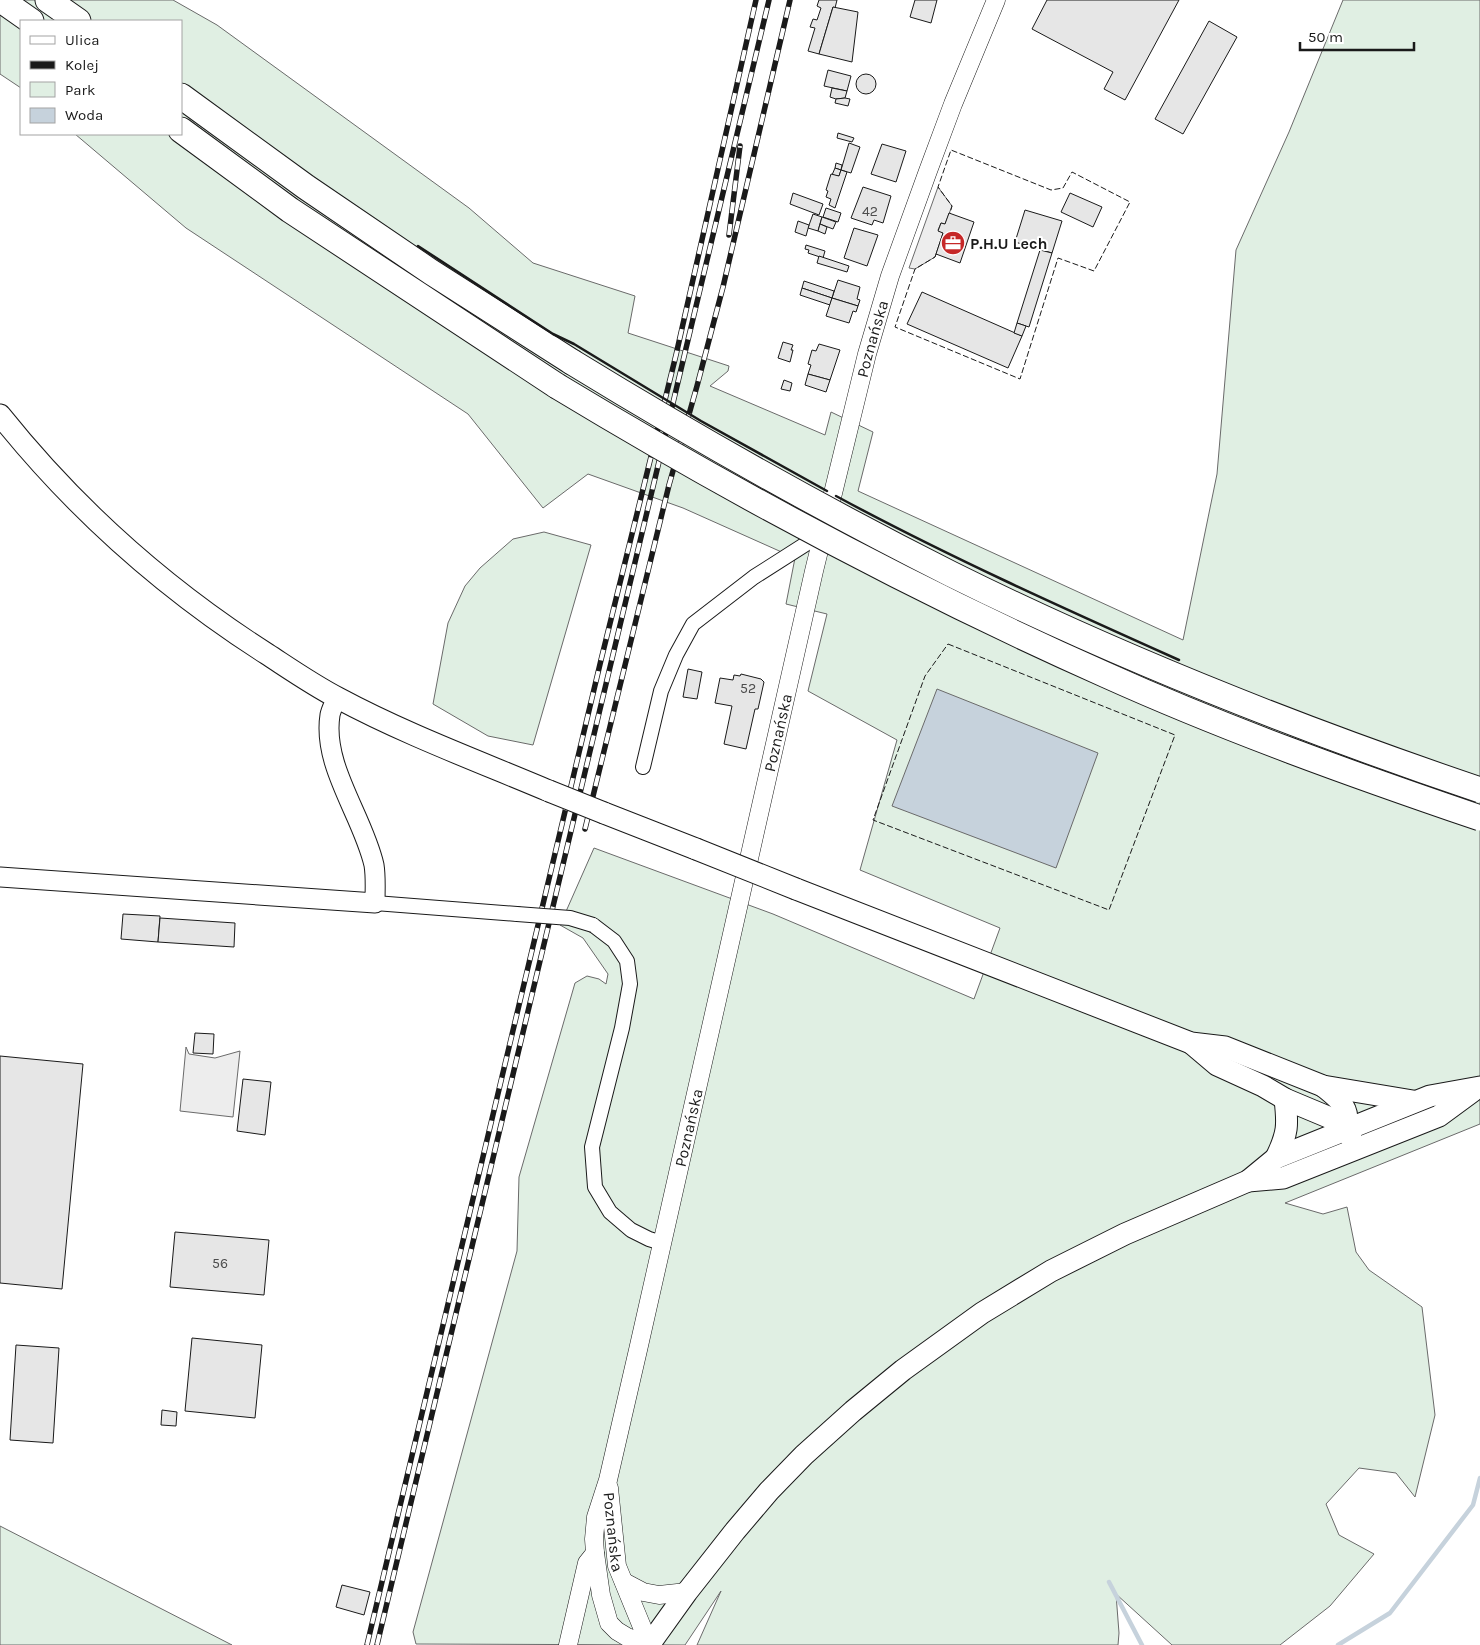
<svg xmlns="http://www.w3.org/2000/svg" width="1480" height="1645" viewBox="0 0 1480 1645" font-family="Karla,sans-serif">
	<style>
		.green { fill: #e0efe3; stroke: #6a6a6a }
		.parking { fill: #ededed; stroke: #6a6a6a }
		.water { fill: #c6d2dc; stroke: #6a6a6a }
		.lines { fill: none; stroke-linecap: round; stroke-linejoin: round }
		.stream { stroke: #c6d2dc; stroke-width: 4.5 }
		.building { fill: #e6e6e6; stroke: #1a1a1a }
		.minor-casing { stroke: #1a1a1a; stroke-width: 16 }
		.tertiary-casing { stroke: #1a1a1a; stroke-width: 19 }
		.secondary-casing { stroke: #1a1a1a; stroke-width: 21 }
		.primary-casing { stroke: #1a1a1a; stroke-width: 23 }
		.motorway-casing { stroke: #1a1a1a; stroke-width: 27 }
		.minor { stroke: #fff; stroke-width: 14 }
		.tertiary { stroke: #fff; stroke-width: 18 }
		.secondary { stroke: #fff; stroke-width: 19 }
		.primary { stroke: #fff; stroke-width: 21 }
		.motorway { stroke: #fff; stroke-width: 25 }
		.rail-casing { stroke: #1a1a1a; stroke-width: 5.5 }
		.rail { stroke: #fff; stroke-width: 4; stroke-dasharray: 11; stroke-linecap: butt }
		.minor-bridge-casing { stroke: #1a1a1a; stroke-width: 16; stroke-linecap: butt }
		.primary-bridge-casing { stroke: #1a1a1a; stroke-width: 23; stroke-linecap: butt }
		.motorway-bridge-casing { stroke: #1a1a1a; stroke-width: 27; stroke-linecap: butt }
		.minor-bridge { stroke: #fff; stroke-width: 14 }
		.primary-bridge { stroke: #fff; stroke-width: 21 }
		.motorway-bridge { stroke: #fff; stroke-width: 25 }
		.fence { stroke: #1a1a1a; stroke-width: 1; stroke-dasharray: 6 2.5; stroke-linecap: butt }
		.wall { stroke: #1a1a1a; stroke-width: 2.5 }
		.labels { text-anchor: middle; stroke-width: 4; stroke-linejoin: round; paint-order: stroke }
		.number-label { font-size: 14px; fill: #4d4d4d }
		.poi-label { font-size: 16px; font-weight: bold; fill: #1a1a1a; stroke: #fff; text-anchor: start }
		.street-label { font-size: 16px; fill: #1a1a1a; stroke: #fff }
	</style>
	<rect width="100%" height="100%" fill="#fff"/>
	<g class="green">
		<polygon points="0,0 173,0 217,25 469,208 533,263 635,296 628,333 729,366 728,371 710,386 825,435 831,412 873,432 858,491 1183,640 1217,474 1236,250 1289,132 1343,0 1480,0 1480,1124 1285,1203 1323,1214 1347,1207 1356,1252 1369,1270 1422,1307 1435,1415 1415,1497 1396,1473 1359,1468 1326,1504 1339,1535 1374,1554 1330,1606 1280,1645 1172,1645 1116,1594 1119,1633 1118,1645 697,1645 721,1591 685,1645 416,1644 413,1632 517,1251 519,1177 575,983 587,976 599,979 606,984 608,974 583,938 560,925 594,848 773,914 974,999 1000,928 860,870 897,740 808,691 827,614 786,604 795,558 683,508 588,474 543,508 468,414 186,228 75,134 181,134 181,21 21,21 21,88 0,74"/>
		<polygon points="544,532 591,545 533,745 488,736 433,704 448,623 465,586 480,568 513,539"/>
		<polygon points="0,1526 232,1645 0,1645"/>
	</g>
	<g class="parking">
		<polygon points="938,187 952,206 945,224 941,223 938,230 943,233 935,257 915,269 909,268"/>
		<polygon points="186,1047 189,1054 215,1058 240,1051 233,1117 180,1111"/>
	</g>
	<polygon class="water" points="937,689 1098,753 1056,868 892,806"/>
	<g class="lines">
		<g class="stream">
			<polyline points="1109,1582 1142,1645"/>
			<polyline points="1338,1645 1390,1613 1473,1505 1480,1478"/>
		</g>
	</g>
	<g class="building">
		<polygon points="819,0 837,0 835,8 833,7 819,54 808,51 815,28 810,27 813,19 817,20 821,8 817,6"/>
		<polygon points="915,0 937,0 931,23 910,17"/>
		<polygon points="1047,0 1179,0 1125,100 1104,89 1113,72 1032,29"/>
		<polygon points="833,7 858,12 852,62 819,54"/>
		<polygon points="1209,21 1237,37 1183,134 1155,119"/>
		<polygon points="828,70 851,76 847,91 824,86"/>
		<circle cx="866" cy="84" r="10"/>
		<polygon points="832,88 847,91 845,98 836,99 830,97"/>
		<polygon points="845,98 850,99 848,106 835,103 836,99"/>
		<polygon points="838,133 854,138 852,142 837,138"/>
		<polygon points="849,143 860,147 851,173 841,170"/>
		<polygon points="882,144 906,151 896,182 871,174"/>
		<polygon points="836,163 842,165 841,170 835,168"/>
		<polygon points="835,168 841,170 839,176 832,175"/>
		<polygon points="841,170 847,172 835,208 829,205 831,199 826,197 828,191 826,190 831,174 839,176"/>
		<polygon points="863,187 891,196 883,223 874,220 872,225 851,218"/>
		<polygon points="793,193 823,204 819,215 790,204"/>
		<polygon points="1070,193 1102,207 1093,227 1061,212"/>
		<polygon points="826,208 841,213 838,222 823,217"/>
		<polygon points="1025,210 1062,221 1052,253 1015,242"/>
		<polygon points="949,213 974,222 960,263 936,254 943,233 938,231 941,223 945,224"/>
		<polygon points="813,214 822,217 818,231 808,228"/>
		<polygon points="822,217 836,222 833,229 820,224"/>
		<polygon points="798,221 809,225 806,236 795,232"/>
		<polygon points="820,224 827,227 825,234 818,231"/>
		<polygon points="854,228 878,235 867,266 844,258"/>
		<polygon points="806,245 825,251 823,258 808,253 809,250 805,249"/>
		<polygon points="1040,250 1052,253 1029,327 1017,323"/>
		<polygon points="819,256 849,266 847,272 817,263"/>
		<polygon points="838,280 860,287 857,299 860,300 858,306 832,298"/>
		<polygon points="804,281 834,291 832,298 802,288"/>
		<polygon points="802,288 832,298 830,305 800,295"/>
		<polygon points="922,292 1022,336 1008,368 907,324"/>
		<polygon points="832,298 858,306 856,312 853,311 849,323 826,316"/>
		<polygon points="1017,323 1026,326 1022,336 1014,333"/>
		<polygon points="783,342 793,345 791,350 793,350 790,362 778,358"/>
		<polygon points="819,344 840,350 830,380 808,374 811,365 808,364 812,350 816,351"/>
		<polygon points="808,374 830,380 826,392 805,385"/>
		<polygon points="784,380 792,383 790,391 781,389"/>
		<polygon points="688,669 702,672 697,699 683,697"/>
		<polygon points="741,674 761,679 764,682 758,709 755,709 746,749 724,744 732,706 715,703 720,678 733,680 734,675 740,676"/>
		<polygon points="123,914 160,916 158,942 121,939"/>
		<polygon points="160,918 235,923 234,947 158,942"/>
		<polygon points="195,1033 214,1034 213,1054 193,1053"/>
		<polygon points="0,1056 83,1064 62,1289 0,1283"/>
		<polygon points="243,1079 271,1082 265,1135 237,1131"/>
		<polygon points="175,1232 269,1240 264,1295 170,1287"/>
		<polygon points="192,1338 262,1345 255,1418 185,1411"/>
		<polygon points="16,1345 59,1348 53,1443 10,1440"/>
		<polygon points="162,1410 177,1412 176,1426 161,1425"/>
		<polygon points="342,1585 370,1592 364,1615 336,1607"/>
	</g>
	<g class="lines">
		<g class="minor-casing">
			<g id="minor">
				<polyline points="643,767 661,691 676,655 693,624 754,577 823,533"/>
				<polyline points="375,903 517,914"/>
				<polyline points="593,925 614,941 627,961 630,984 622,1028 592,1147 595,1187 610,1212 631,1230 649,1239 662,1243"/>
			</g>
		</g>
		<g class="tertiary-casing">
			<g id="tertiary">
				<path id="s1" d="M609 1488 617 1566 649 1644"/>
				<polyline points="624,1582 643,1592 659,1595 687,1592"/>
				<path id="s2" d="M649 1644 627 1637 617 1631 609 1623 601 1595 595 1553 594 1539 596 1517 608 1480 638 1350 814 571 867 354 890 276 928 171 953 104 996 0"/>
				<polyline points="568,1645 587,1563 595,1553"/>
			</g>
		</g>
		<g class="secondary-casing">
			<path id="secondary" d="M0 877 375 903C375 890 376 877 374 865 363 816 322 766 330 715 331 709 335 703 337 697"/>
		</g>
		<g class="primary-casing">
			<g id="primary">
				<path d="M0 415C76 510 165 589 267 654 290 669 313 685 338 698 405 734 478 761 549 791"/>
				<polyline points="604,813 696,849"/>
				<polyline points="796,889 1191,1043 1225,1047 1323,1086 1413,1101"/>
				<polyline points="1191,1043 1217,1065 1263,1086 1285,1099 1328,1117 1347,1128"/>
				<path d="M1323 1086C1334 1095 1346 1103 1347 1118 1348 1126 1348 1130 1351 1138"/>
				<path d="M1276 1158C1288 1133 1288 1125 1285 1099"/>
				<polyline points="1248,1181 1283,1178 1356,1149 1439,1116 1473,1091"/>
				<polyline points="649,1645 687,1592 735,1531 769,1491 804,1455 853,1411 903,1370 982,1313 1051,1271 1125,1234 1248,1181 1276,1158 1430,1096 1480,1087"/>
			</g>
		</g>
		<g class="motorway-casing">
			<g id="motorway">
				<polyline points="1,0 31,21"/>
				<polyline points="48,0 78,21"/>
				<polyline points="181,96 306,187 431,272 572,362"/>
				<polyline points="181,130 290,210 557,386"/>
			</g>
		</g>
		<use href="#minor" class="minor"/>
		<use href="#tertiary" class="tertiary"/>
		<use href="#secondary" class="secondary"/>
		<use href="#primary" class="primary"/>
		<use href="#motorway" class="motorway"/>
		<g class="rail-casing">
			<g id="rail">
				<polyline points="729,235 740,146"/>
				<polyline points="585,829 669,485 697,386 723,287 790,0"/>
				<polyline points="367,1645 601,660 676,355 756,0"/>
				<polyline points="377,1645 769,0"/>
			</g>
		</g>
		<use href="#rail" class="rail"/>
		<g class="minor-bridge-casing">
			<polyline id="minor-bridge" points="517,914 570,918 593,925"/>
		</g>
		<g class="primary-bridge-casing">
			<g id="primary-bridge">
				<polyline points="549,791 604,813"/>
				<polyline points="696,849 796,889"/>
			</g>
		</g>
		<g class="motorway-bridge-casing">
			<g id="motorway-bridge">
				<path d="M572 362C696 438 822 509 951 574 1122 659 1300 729 1480 790"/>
				<path d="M557 386C734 493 917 591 1106 675 1228 730 1354 775 1480 818"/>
			</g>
		</g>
		<use href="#minor-bridge" class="minor-bridge"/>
		<use href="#primary-bridge" class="primary-bridge"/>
		<use href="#motorway-bridge" class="motorway-bridge"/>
		<g class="fence">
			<polyline points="936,254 935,257 915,269 895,327 1020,379 1058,258 1094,271 1130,202 1072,172 1063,188 1051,190 951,150 938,187 952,206 950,213"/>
			<polygon points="948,644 1175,735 1109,910 873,820 925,676"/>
		</g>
		<g class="wall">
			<polyline points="418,246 553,334 574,344 701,421 827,491"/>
			<path d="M836 496C947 556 1063 608 1179 660"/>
		</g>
	</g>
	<defs>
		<g id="office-disc" transform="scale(1.25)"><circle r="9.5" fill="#c62828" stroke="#fff"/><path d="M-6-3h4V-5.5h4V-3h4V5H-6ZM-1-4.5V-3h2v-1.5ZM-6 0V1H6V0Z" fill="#fff"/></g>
	</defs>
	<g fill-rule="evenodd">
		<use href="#office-disc" x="953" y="243"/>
	</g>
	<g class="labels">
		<g class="number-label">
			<text x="870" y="216">42</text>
			<text x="748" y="693">52</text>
			<text x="220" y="1268">56</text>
		</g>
		<g class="poi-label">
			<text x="970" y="249">P.H.U Lech</text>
		</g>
		<g class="street-label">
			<text dy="6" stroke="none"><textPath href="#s2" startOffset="1364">Poznańska</textPath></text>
			<text dy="6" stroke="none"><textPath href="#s2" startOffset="959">Poznańska</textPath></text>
			<text dy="6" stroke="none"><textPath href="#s2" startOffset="554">Poznańska</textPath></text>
			<text dy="6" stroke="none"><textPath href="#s1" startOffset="44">Poznańska</textPath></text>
		</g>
	</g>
	<rect x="20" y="20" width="162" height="115" fill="#ffffff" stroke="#a3a3a3"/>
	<rect x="30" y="36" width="25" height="8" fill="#ffffff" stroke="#a3a3a3"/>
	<text x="65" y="45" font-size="15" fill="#1a1a1a">Ulica</text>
	<rect x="30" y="61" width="25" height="8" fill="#1a1a1a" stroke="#a3a3a3"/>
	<text x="65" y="70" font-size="15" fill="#1a1a1a">Kolej</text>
	<rect x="30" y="82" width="25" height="15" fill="#e0efe3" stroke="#a3a3a3"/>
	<text x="65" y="95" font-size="15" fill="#1a1a1a">Park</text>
	<rect x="30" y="108" width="25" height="15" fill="#c6d2dc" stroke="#a3a3a3"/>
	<text x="65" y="120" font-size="15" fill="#1a1a1a">Woda</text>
	<path d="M1300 42v8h114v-8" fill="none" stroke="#1a1a1a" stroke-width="2.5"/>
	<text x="1308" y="42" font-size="15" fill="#1a1a1a" stroke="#ffffff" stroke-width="4" paint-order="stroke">50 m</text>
</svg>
